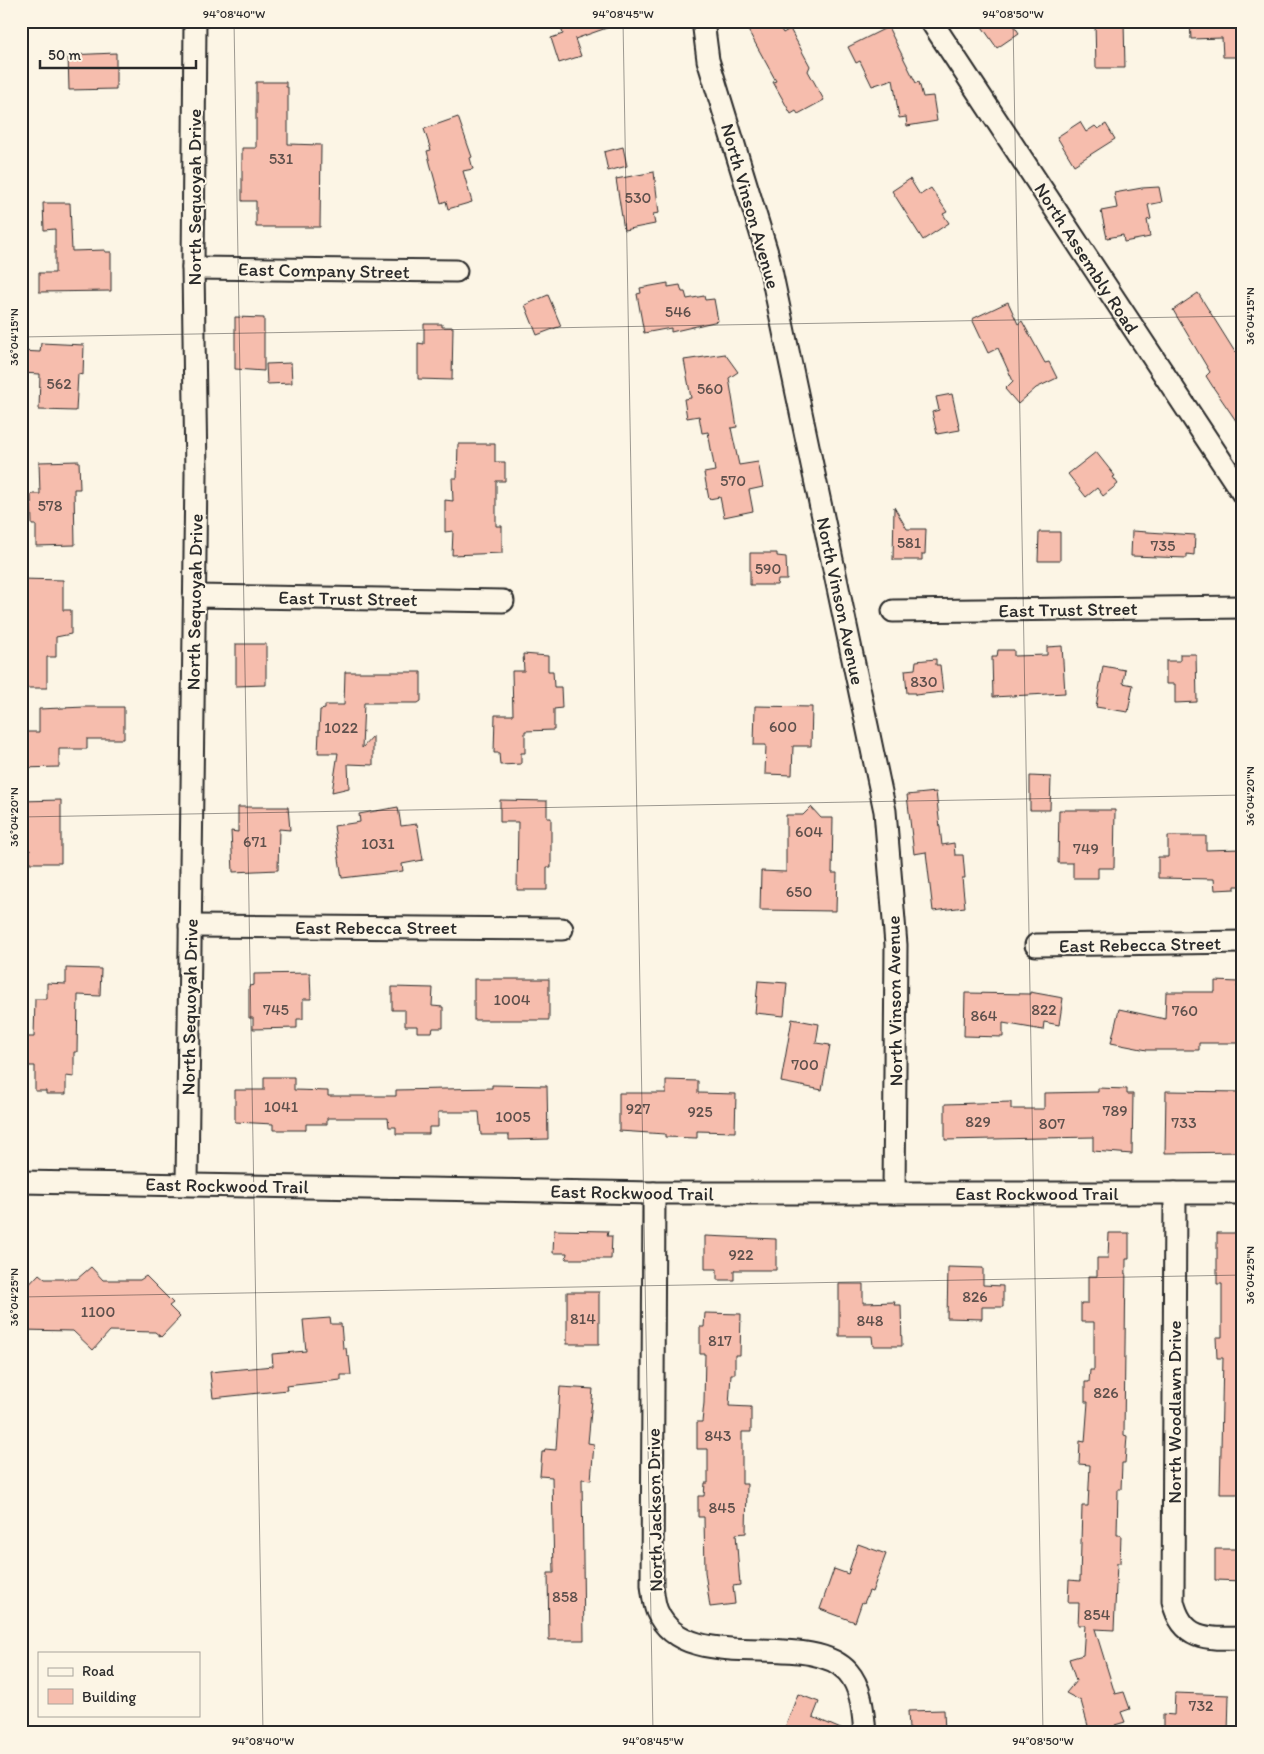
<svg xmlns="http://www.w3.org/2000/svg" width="1264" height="1754" viewBox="0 0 1264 1754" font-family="Itim,sans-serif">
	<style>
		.building { fill: #f6bdad; stroke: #2b2b2b }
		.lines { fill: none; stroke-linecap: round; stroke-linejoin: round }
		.street-casing { stroke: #2b2b2b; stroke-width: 25 }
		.street { stroke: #fcf5e5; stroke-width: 21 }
		.ticks { fill: none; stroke: #2b2b2b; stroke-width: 1; stroke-opacity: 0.45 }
		.labels { text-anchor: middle; stroke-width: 4; stroke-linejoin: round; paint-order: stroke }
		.number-label { font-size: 16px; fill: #5e504c }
		.street-label { font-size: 19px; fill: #2b2b2b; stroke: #fcf5e5 }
		.neatline { fill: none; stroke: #2b2b2b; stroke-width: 2 }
		.ticks-label { font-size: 12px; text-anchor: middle; fill: #2b2b2b }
	</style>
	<rect width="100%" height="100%" fill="#fcf5e5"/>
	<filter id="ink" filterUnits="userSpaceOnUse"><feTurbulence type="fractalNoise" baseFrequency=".02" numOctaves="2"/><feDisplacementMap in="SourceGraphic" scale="10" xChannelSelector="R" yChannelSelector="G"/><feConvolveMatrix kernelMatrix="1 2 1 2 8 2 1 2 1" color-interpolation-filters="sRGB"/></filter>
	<g filter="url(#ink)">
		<g class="building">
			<polygon points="559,21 617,21 618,24 575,39 581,56 559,63 551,38 563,34"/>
			<polygon points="743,21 776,21 783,33 790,29 810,66 808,71 824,100 798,114 796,111 791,114 773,82 776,81"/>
			<polygon points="978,21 1011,21 1019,33 997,48"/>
			<polygon points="1095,21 1124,21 1125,68 1096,68"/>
			<polygon points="1190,21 1243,21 1243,57 1223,57 1222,38 1191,39"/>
			<polygon points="888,27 916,83 919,82 923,97 933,96 937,121 907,126 906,117 899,118 893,79 872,86 860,61 856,63 848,47"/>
			<polygon points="116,53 116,89 69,90 68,55"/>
			<polygon points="256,82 286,82 286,87 288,87 288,144 321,145 320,227 256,227 256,201 242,201 242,148 256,148"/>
			<polygon points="458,117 472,157 470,158 473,169 463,171 472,202 448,209 446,201 441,203 430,163 427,151 431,150 424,129"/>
			<polygon points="1080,122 1086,132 1095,126 1098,129 1106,124 1115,139 1074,165 1057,137"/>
			<polygon points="623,147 627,166 608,171 604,152"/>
			<polygon points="654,172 659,213 653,214 655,224 624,230 616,179"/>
			<polygon points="910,179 920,195 931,188 947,212 943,214 949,223 923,240 892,191"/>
			<polygon points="1159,187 1162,202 1148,205 1151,219 1147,220 1150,237 1124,242 1123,235 1107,238 1101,211 1117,208 1114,193 1142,188"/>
			<polygon points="43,203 70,203 72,251 105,250 105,252 111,252 111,291 39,292 39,273 55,273 55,229 44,230"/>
			<polygon points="668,283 668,287 680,285 682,292 685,292 687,299 704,296 705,300 714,299 718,321 671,332 671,328 644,333 637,294 641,293 640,288"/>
			<polygon points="1198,293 1235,352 1243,345 1243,370 1235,376 1243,387 1243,431 1213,387 1206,376 1210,372 1173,310"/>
			<polygon points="548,295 561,326 537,335 525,305"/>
			<polygon points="1008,302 1018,324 1022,321 1045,363 1049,362 1057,378 1036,388 1018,404 1005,389 1013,381 998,348 988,353 972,319"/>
			<polygon points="235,317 264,318 264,371 235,369"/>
			<polygon points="424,324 442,324 442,327 453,327 452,380 418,379 418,343 424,344"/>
			<polygon points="41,343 84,345 83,375 78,374 76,411 39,410 40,374 21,373 21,351 40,352"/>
			<polygon points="725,354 738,372 729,378 737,427 731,428 739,465 758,462 763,487 749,490 753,511 724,517 720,497 709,499 704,473 715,471 708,432 702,433 699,416 687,418 684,399 691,398 684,360"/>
			<polygon points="291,363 292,383 267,384 266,364"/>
			<polygon points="952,394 960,430 937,434 932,412 939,410 936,397"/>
			<polygon points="458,444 495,444 495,462 505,462 505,481 496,481 496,526 502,526 502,553 452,555 453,531 445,532 445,500 453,501 452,478 457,478"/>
			<polygon points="1096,452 1115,476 1113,477 1118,484 1103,496 1097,488 1086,497 1068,474"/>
			<polygon points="79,461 80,489 74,489 75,545 36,546 36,525 32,525 31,494 40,494 39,462"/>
			<polygon points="894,507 907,529 926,529 925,554 922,554 922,560 893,560"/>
			<polygon points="1132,531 1195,535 1194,555 1187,554 1187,558 1131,556"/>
			<polygon points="1039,532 1060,532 1060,561 1038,561"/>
			<polygon points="750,553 777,553 777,556 786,557 787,580 778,580 777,585 750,585"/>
			<polygon points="21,579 63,580 63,610 71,610 71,634 56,637 56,657 47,657 47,688 21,688"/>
			<polygon points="236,644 266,644 266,685 236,686"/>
			<polygon points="1062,646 1065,693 993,697 992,657 997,657 998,650 1014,650 1014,656 1047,655 1047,647"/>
			<polygon points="523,654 548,656 548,671 553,671 554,687 561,687 562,708 554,709 554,730 525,731 525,753 521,753 521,764 500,765 499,753 494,753 495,715 513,715 512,671 524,671"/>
			<polygon points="1180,654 1196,654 1197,702 1175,703 1175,684 1166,684 1166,661 1180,661"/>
			<polygon points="936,659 936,665 940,665 943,692 915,695 915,693 907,693 905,670 915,669 916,661"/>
			<polygon points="1103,666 1125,670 1123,683 1133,685 1128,712 1096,707"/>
			<polygon points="345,672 421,672 421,701 418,703 364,703 362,748 373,736 373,765 348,764 349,788 332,792 338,753 318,753 320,710 325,709 325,705 344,705"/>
			<polygon points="755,706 812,707 811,746 793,746 792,775 765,774 766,745 754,745"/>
			<polygon points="85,707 124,707 124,739 87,739 87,749 59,749 59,767 21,768 21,732 39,732 39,709"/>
			<polygon points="1030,776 1051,777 1050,810 1030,810"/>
			<polygon points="936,792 942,845 954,843 955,855 963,855 965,878 962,878 965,907 933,911 926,852 914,854 907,795"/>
			<polygon points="61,800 61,863 30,863 30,850 21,850 21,801"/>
			<polygon points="500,800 547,801 547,818 551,818 551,867 547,867 547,890 517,890 518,822 500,822"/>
			<polygon points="238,807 288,807 290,830 279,829 278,870 233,872 231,831 238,832"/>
			<polygon points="398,807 401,826 417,824 423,860 402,864 403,871 342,878 334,826 360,822 359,814"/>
			<polygon points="811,807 821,818 833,818 832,873 837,873 836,911 760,910 761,871 786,872 786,815 803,815"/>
			<polygon points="1059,810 1115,810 1114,868 1098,868 1098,878 1073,878 1073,863 1058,863"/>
			<polygon points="1168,836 1206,836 1206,850 1241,849 1243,886 1235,886 1235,889 1215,890 1214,879 1158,878 1158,857 1168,857"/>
			<polygon points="66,968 101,969 100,996 78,995 77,1052 74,1052 74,1077 66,1076 66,1094 46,1094 46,1091 35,1091 35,1066 21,1066 21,1037 34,1037 35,999 47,999 47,983 66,984"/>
			<polygon points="310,973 311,999 303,999 303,1019 297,1019 297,1028 253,1029 253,1018 249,1018 249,986 254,985 254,974"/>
			<rect x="474" y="979" width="75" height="41"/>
			<polygon points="758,981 787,983 784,1016 755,1013"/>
			<polygon points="1215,981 1238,982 1237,987 1243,987 1243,1043 1199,1043 1199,1050 1147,1050 1111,1043 1119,1009 1165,1019 1166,992 1215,992"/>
			<polygon points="392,987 433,988 432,1006 443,1007 443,1028 433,1028 432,1032 417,1032 417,1026 405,1026 405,1010 392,1010"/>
			<polygon points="1030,992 1063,998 1059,1025 1044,1022 1043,1030 1003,1023 1003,1037 964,1036 965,993 1030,994"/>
			<polygon points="792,1019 819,1024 816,1043 830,1045 822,1090 781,1082"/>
			<polygon points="264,1077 294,1077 294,1090 328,1091 328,1096 396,1096 396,1090 492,1088 492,1085 547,1086 548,1139 509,1140 509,1135 481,1135 479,1112 438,1112 438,1127 429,1127 429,1134 396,1134 396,1127 389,1127 388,1118 327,1118 327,1124 306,1124 306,1130 273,1130 273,1124 235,1122 235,1090 264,1090"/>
			<polygon points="666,1080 698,1081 698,1093 736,1094 735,1132 697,1131 697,1138 665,1137 665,1134 619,1131 619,1093 666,1093"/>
			<polygon points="1098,1088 1127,1089 1127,1094 1133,1094 1132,1154 1093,1151 1093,1137 945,1140 945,1104 1011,1102 1011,1109 1044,1109 1044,1093 1098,1092"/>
			<polygon points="1166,1091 1243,1092 1243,1152 1165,1153"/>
			<polygon points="554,1230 608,1231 607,1236 612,1236 611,1259 566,1259 567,1253 553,1253"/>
			<polygon points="1109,1233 1129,1233 1129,1259 1126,1259 1124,1435 1127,1436 1125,1463 1122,1463 1121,1489 1118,1489 1117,1535 1121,1535 1120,1563 1117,1563 1114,1630 1095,1629 1115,1694 1124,1692 1130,1709 1121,1712 1125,1722 1115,1725 1118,1733 1090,1733 1081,1701 1066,1693 1076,1681 1069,1659 1083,1655 1085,1625 1078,1625 1079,1603 1068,1603 1069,1580 1080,1581 1082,1506 1088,1506 1090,1465 1079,1464 1080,1441 1085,1442 1088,1402 1085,1402 1085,1382 1089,1382 1090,1370 1094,1370 1094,1322 1081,1322 1081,1303 1088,1303 1088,1276 1097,1276 1097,1258 1108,1258"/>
			<polygon points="1217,1233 1243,1233 1243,1494 1220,1494 1223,1358 1217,1358 1216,1337 1222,1337 1222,1284 1217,1284"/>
			<polygon points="705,1236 776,1239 776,1270 734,1270 734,1280 717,1280 717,1269 705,1269"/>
			<polygon points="91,1267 103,1280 140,1280 146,1276 173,1303 169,1306 180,1317 161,1337 155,1332 110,1331 93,1350 73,1331 21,1330 21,1293 39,1274 45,1279 77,1279"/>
			<polygon points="948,1267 983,1268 983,1285 1003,1286 1003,1307 982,1307 982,1319 947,1318"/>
			<polygon points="839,1284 863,1284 863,1303 895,1302 894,1305 901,1305 902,1346 873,1346 872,1336 839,1336"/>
			<rect x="567" y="1292" width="32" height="52"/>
			<polygon points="705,1313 741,1314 740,1355 735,1355 735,1374 731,1374 729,1406 751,1407 751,1432 742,1432 742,1484 747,1484 746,1533 736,1534 740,1585 733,1586 735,1604 710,1607 705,1572 704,1517 698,1517 698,1496 704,1496 705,1483 708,1483 708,1449 697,1449 697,1422 702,1422 704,1403 705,1354 700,1354 700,1327 704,1327"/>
			<polygon points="330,1318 331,1324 341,1324 343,1348 346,1348 347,1356 349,1356 351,1375 341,1375 341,1380 286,1386 287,1390 213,1398 210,1372 273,1366 272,1354 306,1351 303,1320"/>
			<polygon points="560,1387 593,1389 588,1443 594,1444 591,1480 582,1479 584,1640 549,1640 548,1573 554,1573 552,1477 540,1476 542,1452 544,1452 545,1449 556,1450"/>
			<polygon points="858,1544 886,1554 872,1592 869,1591 864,1603 862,1602 855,1622 820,1609 834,1569 848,1574"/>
			<polygon points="1215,1549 1243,1549 1243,1581 1215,1580"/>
			<polygon points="1175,1693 1229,1695 1228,1733 1163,1733 1163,1714 1174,1715"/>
			<polygon points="798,1694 819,1702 813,1717 850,1733 783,1733"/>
			<polygon points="944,1710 945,1733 911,1733 911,1729 909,1729 908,1711"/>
		</g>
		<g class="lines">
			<g class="street-casing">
				<g id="street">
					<polyline points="703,21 708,60 768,256 885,811 896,945 894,1193"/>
					<polyline points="931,21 1243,494"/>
					<polyline points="193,268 456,271"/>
					<polyline points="194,596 503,601"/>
					<polyline points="893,611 1243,607"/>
					<polyline points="190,926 562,929"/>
					<polyline points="1036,945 1243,942"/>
					<polyline points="21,1182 654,1193 1243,1193"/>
					<polyline points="187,1183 196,473 193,268 195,21"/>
					<path d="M654 1193 652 1585C653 1593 654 1604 657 1611 685 1678 808 1627 848 1672 862 1688 863 1712 865 1733"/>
					<path d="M1175 1193 1173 1601C1182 1641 1208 1639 1243 1638"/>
				</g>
			</g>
			<use href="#street" class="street"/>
		</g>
	</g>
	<path class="ticks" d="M234 21 263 1733M623 21 653 1733M1013 21 1043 1733M21 337 1243 316M21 817 1243 795M21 1297 1243 1275"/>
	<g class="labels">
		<g class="number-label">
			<text x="281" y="164">531</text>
			<text x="638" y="203">530</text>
			<text x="678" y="317">546</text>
			<text x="59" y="389">562</text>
			<text x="710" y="394">560</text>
			<text x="733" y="486">570</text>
			<text x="50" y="511">578</text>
			<text x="909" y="548">581</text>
			<text x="1163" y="551">735</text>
			<text x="768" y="574">590</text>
			<text x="924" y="687">830</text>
			<text x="783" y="732">600</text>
			<text x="341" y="733">1022</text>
			<text x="809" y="837">604</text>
			<text x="255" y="847">671</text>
			<text x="378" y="849">1031</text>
			<text x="1086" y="854">749</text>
			<text x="799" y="897">650</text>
			<text x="512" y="1005">1004</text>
			<text x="276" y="1015">745</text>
			<text x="1044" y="1015">822</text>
			<text x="1185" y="1016">760</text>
			<text x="984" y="1021">864</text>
			<text x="805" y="1070">700</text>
			<text x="281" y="1112">1041</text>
			<text x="638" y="1114">927</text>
			<text x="1115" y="1116">789</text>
			<text x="700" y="1117">925</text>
			<text x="513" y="1122">1005</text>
			<text x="978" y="1127">829</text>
			<text x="1184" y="1128">733</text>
			<text x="1052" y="1129">807</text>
			<text x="741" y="1260">922</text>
			<text x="975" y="1302">826</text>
			<text x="98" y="1317">1100</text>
			<text x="583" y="1324">814</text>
			<text x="870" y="1326">848</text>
			<text x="720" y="1346">817</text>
			<text x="1106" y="1398">826</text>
			<text x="718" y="1441">843</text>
			<text x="722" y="1513">845</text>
			<text x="565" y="1602">858</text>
			<text x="1097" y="1620">854</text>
			<text x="1201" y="1711">732</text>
		</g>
		<g class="street-label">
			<text transform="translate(194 197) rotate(-90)" y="7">North Sequoyah Drive</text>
			<text transform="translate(751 206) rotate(74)" y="7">North Vinson Avenue</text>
			<text transform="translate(1087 258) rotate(57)" y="7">North Assembly Road</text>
			<text transform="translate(324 270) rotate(1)" y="7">East Company Street</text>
			<text transform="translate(348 598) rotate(1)" y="7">East Trust Street</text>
			<text transform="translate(841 601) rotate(78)" y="7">North Vinson Avenue</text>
			<text transform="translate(194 602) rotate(-89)" y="7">North Sequoyah Drive</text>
			<text transform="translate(1068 609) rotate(-1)" y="7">East Trust Street</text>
			<text x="376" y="934">East Rebecca Street</text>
			<text transform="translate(1140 944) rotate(-1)" y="7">East Rebecca Street</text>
			<text transform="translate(894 1001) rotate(-91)" y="7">North Vinson Avenue</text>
			<text transform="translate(189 1007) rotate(-89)" y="7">North Sequoyah Drive</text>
			<text transform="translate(227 1185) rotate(1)" y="7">East Rockwood Trail</text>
			<text transform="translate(632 1192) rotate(1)" y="7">East Rockwood Trail</text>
			<text x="1037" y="1200">East Rockwood Trail</text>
			<text transform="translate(1174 1412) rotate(-90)" y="7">North Woodlawn Drive</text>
			<text transform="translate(654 1510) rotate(-91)" y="7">North Jackson Drive</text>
		</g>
	</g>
	<rect width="1264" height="1754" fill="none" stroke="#fcf5e5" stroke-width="55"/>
	<rect x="38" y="1652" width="162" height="65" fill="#fcf5e5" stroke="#a8a49b"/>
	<rect x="48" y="1668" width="25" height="8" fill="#fcf5e5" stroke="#a8a49b"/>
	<text x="82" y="1676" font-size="15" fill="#2b2b2b">Road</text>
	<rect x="48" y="1689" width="25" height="15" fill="#f6bdad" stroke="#a8a49b"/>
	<text x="82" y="1702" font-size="15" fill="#2b2b2b">Building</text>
	<path d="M40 60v8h156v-8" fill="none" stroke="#2b2b2b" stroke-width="2.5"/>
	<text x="48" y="60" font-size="15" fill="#2b2b2b" stroke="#fcf5e5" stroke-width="4" paint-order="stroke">50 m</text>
	<rect x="28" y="28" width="1208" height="1698" class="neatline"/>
	<g class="ticks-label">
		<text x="234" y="18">94°08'40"W</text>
		<text x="623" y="18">94°08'45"W</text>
		<text x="1013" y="18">94°08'50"W</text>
		<text transform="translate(1250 316) rotate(-90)" y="4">36°04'15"N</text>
		<text transform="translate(14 337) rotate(-90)" y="4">36°04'15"N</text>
		<text transform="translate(1250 796) rotate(-90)" y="4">36°04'20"N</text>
		<text transform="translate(14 817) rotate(-90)" y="4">36°04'20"N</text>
		<text transform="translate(1250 1275) rotate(-90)" y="4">36°04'25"N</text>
		<text transform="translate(14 1297) rotate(-90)" y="4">36°04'25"N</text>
		<text x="263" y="1745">94°08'40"W</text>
		<text x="653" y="1745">94°08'45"W</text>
		<text x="1043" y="1745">94°08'50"W</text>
	</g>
</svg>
